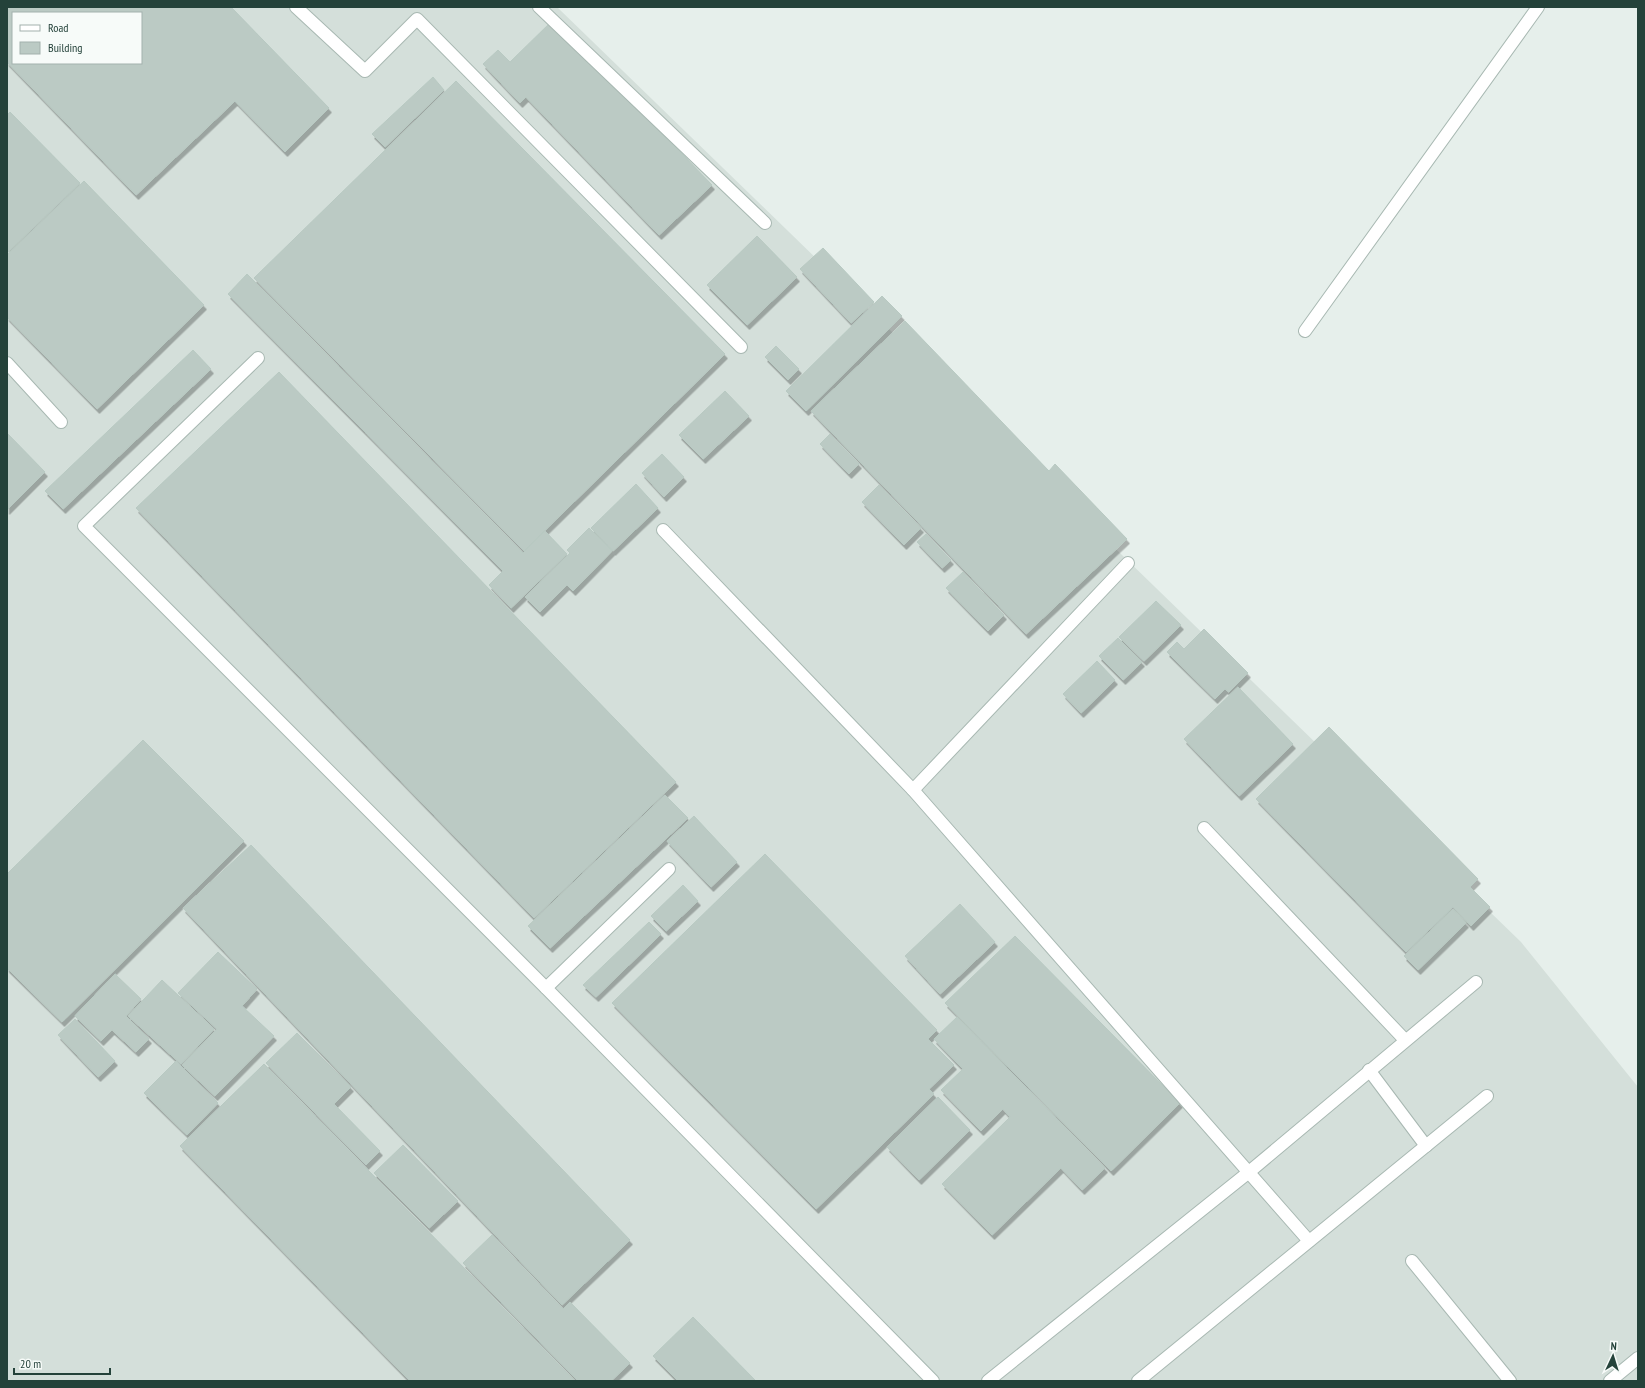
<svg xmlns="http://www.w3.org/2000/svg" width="1645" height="1388" viewBox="0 0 1645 1388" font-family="'PT Sans Narrow',sans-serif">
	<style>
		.built { fill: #d4dfda; fill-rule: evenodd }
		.building { fill: #bbcac4; stroke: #b8c9c2; fill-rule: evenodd; filter: url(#shadow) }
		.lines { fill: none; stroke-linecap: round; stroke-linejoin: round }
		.minor-casing { stroke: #a8b8b2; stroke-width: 14 }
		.minor { stroke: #fff; stroke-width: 12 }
	</style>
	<defs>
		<filter id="shadow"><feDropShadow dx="2.5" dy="4.5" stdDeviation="0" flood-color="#0004"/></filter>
	</defs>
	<rect width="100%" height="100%" fill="#e6efeb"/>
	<path class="built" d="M7 7H557L1521 942 1638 1087V1381H7ZM13 13H141V63H13Z"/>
	<g class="building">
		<path d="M7 7H231L329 108 285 152 235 101 136 195 7 62ZM13 13H141V63H13Z"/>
		<polygon points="553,20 712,185 659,235 526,97 520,103 483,64 498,50 510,62"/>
		<polygon points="433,77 444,90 385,147 372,134"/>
		<polygon points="456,81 725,354 524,551 254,278"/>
		<polygon points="10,112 80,183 7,253 7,115"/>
		<polygon points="84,181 204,305 97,409 7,317 7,255"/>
		<polygon points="757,236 797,277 747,325 707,285"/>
		<polygon points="823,248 874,302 851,323 800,269"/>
		<polygon points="247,274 523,553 545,531 567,554 511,608 489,585 503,571 228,294"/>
		<polygon points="882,296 902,316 806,411 786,391"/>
		<polygon points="905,321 1049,471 1055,464 1127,539 1026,634 811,411"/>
		<polygon points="776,346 799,369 788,380 765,357"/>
		<polygon points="193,350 211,369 63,509 45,491"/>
		<polygon points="279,372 676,782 534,918 136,508"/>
		<polygon points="725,391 749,416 703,459 679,435"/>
		<polygon points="7,433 45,472 7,510"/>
		<polygon points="830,434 859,464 849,474 820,444"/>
		<polygon points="662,454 684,477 664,497 642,473"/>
		<polygon points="636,484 658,508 613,551 591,528"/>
		<polygon points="879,485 921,528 904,545 862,502"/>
		<polygon points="589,528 612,551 573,591 567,585 540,612 525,597 570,553 567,550"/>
		<polygon points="926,534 951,560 942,568 917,542"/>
		<polygon points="963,572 1004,615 988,631 946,588"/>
		<polygon points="1156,601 1181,625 1144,661 1119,637"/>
		<polygon points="1204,629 1248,673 1229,692 1225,689 1215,699 1167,652 1177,642 1184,649"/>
		<polygon points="1118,638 1142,662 1123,680 1099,656"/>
		<polygon points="1097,661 1115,680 1081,713 1063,694"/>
		<polygon points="1238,687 1293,744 1239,796 1184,739"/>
		<polygon points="1329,727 1478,879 1470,887 1490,907 1471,926 1453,907 1406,952 1256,799"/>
		<polygon points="143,740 244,841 62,1022 7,968 7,874"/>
		<polygon points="665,795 688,818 550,948 528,926"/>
		<polygon points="694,816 737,862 711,887 667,841"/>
		<polygon points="251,845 630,1240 562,1305 183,908"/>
		<polygon points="765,854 937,1030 928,1039 954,1065 929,1089 934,1094 816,1209 612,1003"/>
		<polygon points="683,885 698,901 666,931 651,916"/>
		<polygon points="960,904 995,942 940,994 905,956"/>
		<polygon points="1453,909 1466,923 1418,970 1404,956"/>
		<polygon points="649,922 661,934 596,997 583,985"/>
		<polygon points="1015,936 1180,1103 1111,1171 945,1003"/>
		<polygon points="218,952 257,989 242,1006 274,1036 215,1096 182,1065 217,1029 178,993"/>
		<polygon points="115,974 141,999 126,1016 149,1039 136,1052 112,1030 101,1041 75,1016"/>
		<polygon points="162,980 214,1029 181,1064 128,1016"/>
		<polygon points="957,1017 1105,1168 1082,1190 1061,1168 992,1235 942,1184 1010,1117 1003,1109 981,1131 941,1090 963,1069 934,1039"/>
		<polygon points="75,1019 115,1061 98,1077 58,1035"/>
		<polygon points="297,1033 351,1087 334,1104 380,1151 366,1165 266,1063"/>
		<polygon points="176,1061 218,1103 187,1135 144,1093"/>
		<polygon points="264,1064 575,1381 410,1381 180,1146"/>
		<polygon points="938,1097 970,1130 919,1180 887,1147"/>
		<polygon points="403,1145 458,1201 429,1228 374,1173"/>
		<polygon points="492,1235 563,1309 570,1302 630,1363 611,1381 578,1381 463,1263"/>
		<polygon points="693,1317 756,1381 678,1381 653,1356"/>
	</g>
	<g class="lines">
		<g class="minor-casing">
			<g id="minor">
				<polyline points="296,7 365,71 417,19 741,347"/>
				<polyline points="539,7 765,223"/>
				<polyline points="1305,331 1538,7"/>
				<polyline points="258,358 84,526 546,988 933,1381"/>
				<polyline points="7,363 61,422"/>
				<polyline points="663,530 913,790 1309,1241"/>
				<polyline points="913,790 1128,563"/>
				<polyline points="1204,828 1405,1040"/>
				<polyline points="546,988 669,869"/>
				<polyline points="1369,1070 1426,1146"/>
				<polyline points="1412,1261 1510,1381"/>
				<polyline points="988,1381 1249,1172 1476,982"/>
				<polyline points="1138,1381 1487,1096"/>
				<polyline points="1610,1381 1638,1358"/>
			</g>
		</g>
		<use href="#minor" class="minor"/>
	</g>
	<rect width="1645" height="1388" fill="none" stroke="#24423a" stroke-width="16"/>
	<rect x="12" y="12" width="130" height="52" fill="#f7fbf9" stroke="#a3b1ad"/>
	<rect x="20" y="25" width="20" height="6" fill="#ffffff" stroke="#a3b1ad"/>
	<text x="48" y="32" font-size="12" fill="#24423a">Road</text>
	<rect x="20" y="42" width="20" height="12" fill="#bbcac4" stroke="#a3b1ad"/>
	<text x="48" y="52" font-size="12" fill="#24423a">Building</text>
	<g transform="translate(1613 1356) rotate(4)" stroke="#f7fbf9" stroke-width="3" paint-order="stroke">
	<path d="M0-3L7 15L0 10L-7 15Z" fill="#24423a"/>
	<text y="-6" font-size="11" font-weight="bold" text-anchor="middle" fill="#24423a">N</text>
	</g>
	<path d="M14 1368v6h96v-6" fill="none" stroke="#24423a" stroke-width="2"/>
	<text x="20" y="1368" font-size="12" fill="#24423a" stroke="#f7fbf9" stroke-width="3" paint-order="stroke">20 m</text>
</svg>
